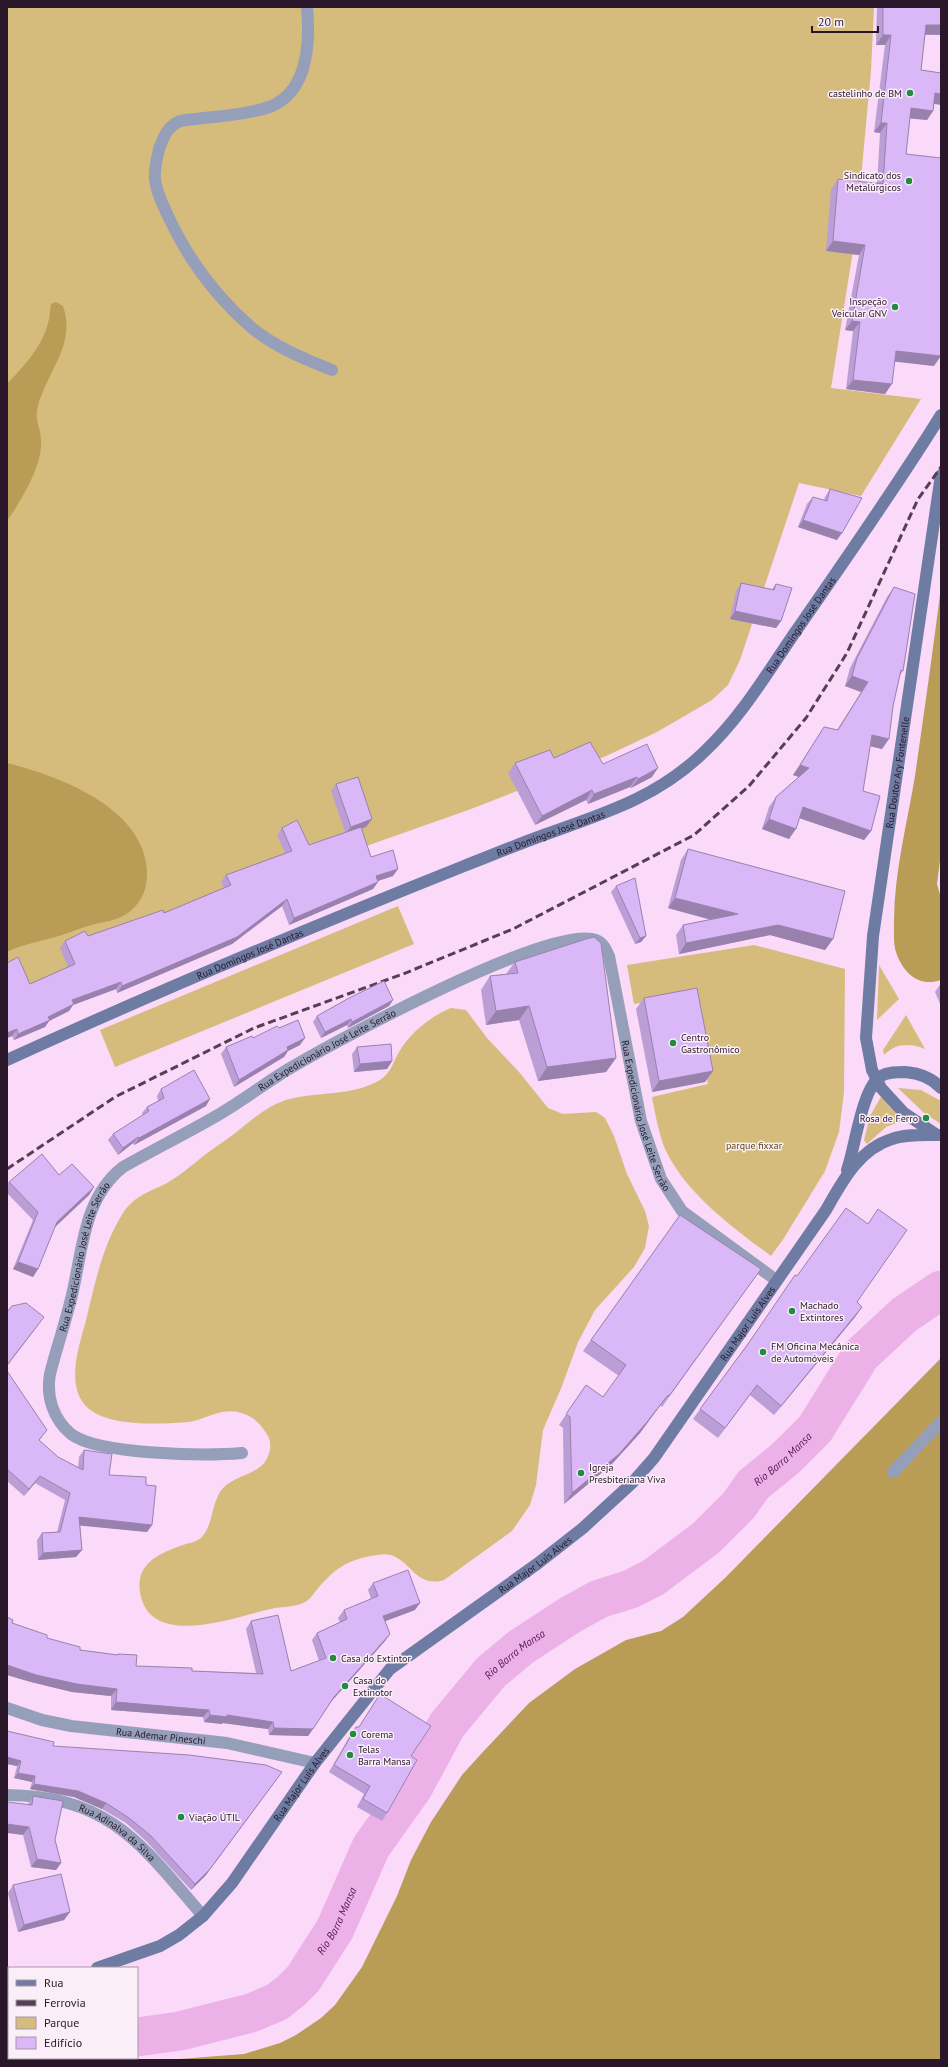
<svg xmlns="http://www.w3.org/2000/svg" width="948" height="2067" viewBox="0 0 948 2067" font-family="'PT Sans',sans-serif">
	<style>
		.green { fill: #d5bc7c }
		.forest { fill: #b99d57 }
		.lines { fill: none; stroke-linecap: round; stroke-linejoin: round }
		.river { stroke: #ecb2e7; stroke-width: 39 }
		.street { stroke: #959fba; stroke-width: 12 }
		.secondary { stroke: #6e7ca3; stroke-width: 12 }
		.rail { stroke: #563f55; stroke-width: 3; stroke-dasharray: 8 4; stroke-linecap: butt }
		.wall { fill: #bb9ed5 }
		.shaded-wall { fill: #9981ae }
		.building { fill: #dab8f8; stroke: #9981ae }
		.poi-dot { fill: #218b42; stroke: #faeff9; stroke-width: 1.5 }
		.labels { text-anchor: middle; stroke-width: 3; stroke-linejoin: round; paint-order: stroke }
		.poi-label { font-size: 10px; fill: #2a1629; stroke: #faeff9; text-anchor: start }
		.street-label { font-size: 10px; fill: #2a1629; stroke: #faeff9 }
		.park-label { font-size: 10px; fill: #5d4a13; stroke: #faeff9 }
		.water-label { font-size: 11px; font-style: italic; fill: #571555; stroke: #faeff9 }
	</style>
	<rect width="100%" height="100%" fill="#fbd9f8"/>
	<g class="green">
		<polygon points="7,7 874,7 871,71 856,232 831,388 921,399 861,496 799,483 740,660 728,685 712,700 657,732 606,756 471,809 211,901 7,1003"/>
		<polygon points="398,906 414,944 115,1067 100,1030"/>
		<path d="M754 945 845 969 844 1092 839 1132 825 1171 784 1238 771 1256C732 1227 682 1191 663 1144 658 1129 655 1113 652 1097L708 1084 692 995 634 1004 627 965Z"/>
		<polygon points="879,965 899,999 877,1020"/>
		<path d="M451 1008 466 1010 487 1038 519 1072 548 1108 563 1114 596 1112 605 1118 614 1136 627 1174 645 1211 649 1226 645 1248 634 1267 595 1310 578 1342 562 1386 543 1430 536 1485 530 1505 512 1531 444 1580C416 1588 412 1562 391 1555 384 1553 377 1555 370 1556 346 1561 335 1569 319 1587 314 1593 311 1599 305 1602 294 1608 282 1606 271 1609 238 1616 154 1649 141 1597 133 1565 157 1554 183 1545 189 1543 197 1542 202 1537 214 1524 211 1500 224 1487 240 1472 266 1475 270 1449 271 1441 269 1436 264 1430 255 1416 239 1409 222 1412 211 1414 201 1420 189 1422 162 1424 111 1427 89 1409 65 1389 78 1349 85 1324 95 1285 101 1248 123 1213 134 1196 149 1192 167 1183 181 1175 193 1164 206 1154 215 1147 225 1141 234 1134 251 1121 265 1107 286 1100 317 1091 351 1097 380 1080 391 1073 393 1062 399 1052 410 1033 431 1016 451 1008Z"/>
		<path d="M906 1015 925 1049C910 1043 896 1043 884 1055L883 1050Z"/>
		<polygon points="898,1088 921,1090 941,1101 941,1124 924,1113"/>
		<polygon points="882,1095 889,1106 904,1120 886,1127 867,1144 864,1140 870,1116"/>
	</g>
	<g class="forest">
		<path d="M56 302 63 306C77 346 45 373 37 410 35 420 41 430 41 440 43 465 21 501 7 521V384C24 366 42 347 48 323 50 317 50 310 51 304Z"/>
		<path d="M941 587V853L937 884 941 898V980C920 987 905 975 897 955 893 945 894 933 894 922 894 873 907 824 915 776 924 713 933 650 941 587Z"/>
		<path d="M7 763C60 776 150 810 147 877 146 893 139 906 125 915 113 922 100 922 88 926 78 929 69 933 59 936 42 941 23 944 7 952Z"/>
		<polygon points="941,1358 941,2060 167,2060 244,2054 280,2043 296,2035 321,2018 335,2005 362,1967 397,1896 411,1860 431,1822 462,1775 481,1754 529,1703 575,1669 626,1640 661,1631 683,1617 726,1577"/>
	</g>
	<g class="lines">
		<g class="river">
			<path id="s1" d="M137 2037 180 2031 251 2013 277 2002 291 1991 303 1979 335 1929 371 1847 413 1788 447 1725 491 1672 521 1647 570 1615 599 1599 631 1589 654 1577 706 1538 739 1505 753 1485 786 1458 815 1429 861 1355 904 1315 941 1290"/>
			<polyline points="7,2053 9,2053"/>
		</g>
		<g class="street">
			<path d="M307 7C310 41 309 88 274 105 253 115 205 117 180 121 167 127 164 136 159 149 157 158 154 169 155 179 156 192 163 205 168 216 188 259 216 297 252 328 275 347 305 359 332 370"/>
			<path id="s2" d="M242 1453C207 1456 98 1455 71 1434 53 1419 46 1396 50 1374 56 1350 64 1327 70 1303 83 1255 81 1200 123 1167 155 1149 187 1133 218 1115 242 1101 264 1084 287 1070 334 1042 550 924 596 940 603 943 606 949 609 956L641 1121 661 1179 682 1211 776 1280"/>
			<polyline points="893,1472 941,1422"/>
			<path id="s3" d="M7 1708 42 1720 71 1726 227 1743 315 1763"/>
			<path id="s4" d="M7 1795C110 1796 142 1845 203 1916"/>
		</g>
		<g class="secondary">
			<path id="s5" d="M7 1060C158 991 311 927 464 866 490 856 516 845 541 836 602 814 655 799 703 753 741 718 767 673 796 631 845 560 895 489 941 415"/>
			<path id="s6" d="M937 1135 904 1113 881 1088 872 1070 866 1038 873 936 941 475"/>
			<path d="M847 1170C855 1148 862 1087 881 1076 888 1072 897 1072 905 1072 918 1073 932 1078 941 1088"/>
			<path id="s7" d="M97 1968 160 1946 179 1935 203 1916 232 1883 315 1763 390 1669 537 1564 583 1528 632 1483 654 1458 826 1210C842 1182 859 1149 892 1139 906 1134 923 1135 938 1135"/>
			<polyline points="7,1993 9,1993"/>
		</g>
		<polyline class="rail" points="7,1169 115,1097 254,1028 403,974 513,929 694,835 749,786 806,718 847,653 918,499 941,467"/>
	</g>
	<g class="wall">
		<polygon points="877,7 941,7 941,35 925,35 921,70 941,73 941,104 934,104 933,111 927,120 910,118 906,154 934,366 895,361 885,394 846,389 853,331 845,330 859,255 826,251 831,189 838,179 877,184 880,133 874,132 885,45 876,45"/>
		<polygon points="830,489 837,540 798,527 807,504 813,497 824,500 825,497"/>
		<polygon points="741,583 772,589 776,584 781,621 776,628 730,619 736,591"/>
		<polygon points="894,587 903,671 900,675 882,749 870,746 863,791 871,831 864,840 799,818 789,839 762,829 769,807 776,797 799,777 793,775 824,727 837,730 861,692 845,686 850,668 887,597"/>
		<polygon points="554,758 603,764 652,777 631,788 630,787 588,804 586,800 535,825 508,773 515,763"/>
		<polygon points="336,784 372,819 366,827 361,829 371,857 393,876 378,881 373,889 289,925 282,906 232,944 117,993 116,989 73,1005 69,1011 49,1021 45,1027 14,1040 12,1036 7,1038 7,963 30,984 68,967 60,948 65,941 88,936 164,913 224,888 221,882 226,875 285,853 277,835 282,828 309,845 345,832 331,791"/>
		<polygon points="688,849 833,939 825,950 770,935 679,954 676,935 683,925 711,920 668,908 681,860"/>
		<polygon points="616,886 646,936 641,942 635,944 611,892"/>
		<polygon points="515,962 616,1058 606,1072 538,1081 519,1020 486,1025 481,990 490,976 506,974"/>
		<polygon points="941,983 941,1006 935,992"/>
		<polygon points="644,998 713,1071 705,1082 652,1092 636,1009"/>
		<polygon points="393,1000 389,1006 348,1028 347,1025 321,1038 313,1022 317,1016"/>
		<polygon points="279,1028 300,1045 288,1051 284,1057 234,1087 221,1054 226,1047 253,1038"/>
		<polygon points="357,1047 392,1061 387,1069 354,1072 352,1054"/>
		<polygon points="161,1089 206,1106 134,1145 133,1143 118,1155 108,1140 113,1134 143,1115 142,1113 147,1107 158,1101 157,1096"/>
		<polygon points="59,1175 94,1187 89,1195 55,1226 38,1269 33,1277 13,1269 33,1220 7,1193 7,1185 9,1182"/>
		<polygon points="680,1215 761,1269 662,1407 660,1405 640,1433 611,1465 564,1504 563,1428 559,1425 586,1385 603,1397 619,1376 583,1351"/>
		<polygon points="797,1276 857,1302 862,1307 855,1317 774,1415 750,1395 718,1438 693,1419"/>
		<polygon points="7,1371 42,1437 39,1440 58,1457 78,1468 79,1457 84,1450 109,1475 146,1485 152,1525 147,1532 80,1525 82,1550 76,1557 38,1560 37,1540 42,1533 57,1532 65,1500 35,1483 24,1496 7,1481"/>
		<polygon points="373,1583 415,1610 385,1621 390,1634 385,1641 330,1703 308,1736 269,1735 268,1729 223,1723 222,1724 204,1722 203,1717 111,1710 111,1696 72,1692 31,1682 7,1675 7,1617 12,1623 47,1638 80,1650 117,1655 118,1654 136,1666 192,1671 256,1673 246,1629 251,1621 291,1671 319,1661 312,1640 317,1633 340,1622 338,1618 344,1610 371,1599 368,1590"/>
		<polygon points="380,1694 411,1756 387,1813 382,1821 357,1807 364,1794 329,1772 351,1734 356,1727 359,1727"/>
		<polygon points="7,1731 53,1746 206,1875 191,1890 146,1841 126,1823 102,1809 74,1797 30,1789 32,1782 14,1778 17,1766 7,1764"/>
		<polygon points="33,1796 55,1840 61,1863 56,1870 31,1867 23,1835 28,1804"/>
		<polygon points="13,1885 70,1912 64,1920 18,1932 8,1893"/>
	</g>
	<g class="shaded-wall">
		<polygon points="926,25 941,25 941,35 920,34"/>
		<polygon points="883,35 891,35 885,45 876,45"/>
		<polygon points="935,93 941,94 941,105 929,103"/>
		<polygon points="911,108 933,111 927,120 904,118"/>
		<polygon points="881,123 887,123 880,133 874,132"/>
		<polygon points="833,241 865,245 859,255 826,251"/>
		<polygon points="852,321 860,322 853,331 845,330"/>
		<polygon points="896,351 941,356 934,366 889,361"/>
		<polygon points="853,380 892,384 885,394 846,389"/>
		<polygon points="803,520 842,533 837,540 798,527"/>
		<polygon points="735,611 781,621 776,628 730,619"/>
		<polygon points="852,676 868,682 861,692 845,686"/>
		<polygon points="872,735 889,739 882,749 865,745"/>
		<polygon points="800,765 809,768 802,778 793,775"/>
		<polygon points="658,768 652,777 631,788 638,779"/>
		<polygon points="637,777 630,787 588,804 594,794"/>
		<polygon points="592,790 586,800 535,825 542,816"/>
		<polygon points="803,807 871,831 864,840 796,817"/>
		<polygon points="372,819 366,827 345,834 351,827"/>
		<polygon points="769,819 796,829 789,839 762,829"/>
		<polygon points="398,869 393,876 371,883 376,876"/>
		<polygon points="378,882 373,889 289,925 294,918"/>
		<polygon points="675,898 738,914 731,925 668,908"/>
		<polygon points="287,899 282,906 232,944 117,993 122,986"/>
		<polygon points="778,925 833,939 825,950 770,935 679,954 686,943"/>
		<polygon points="646,936 641,942 635,944 640,938"/>
		<polygon points="121,982 116,989 73,1005 69,1011 49,1021 45,1027 14,1040 18,1034 48,1017 72,1000"/>
		<polygon points="393,1000 389,1006 348,1028 352,1022"/>
		<polygon points="529,1006 519,1020 486,1025 496,1011"/>
		<polygon points="351,1019 347,1025 321,1038 325,1032"/>
		<polygon points="17,1029 12,1036 7,1038 7,1033"/>
		<polygon points="305,1038 300,1045 288,1051 284,1057 234,1087 239,1080 287,1047"/>
		<polygon points="616,1058 606,1072 538,1081 547,1067"/>
		<polygon points="392,1061 387,1069 354,1072 360,1064"/>
		<polygon points="713,1071 705,1082 652,1092 659,1081"/>
		<polygon points="210,1099 206,1106 134,1145 139,1138"/>
		<polygon points="138,1137 133,1143 118,1155 123,1148"/>
		<polygon points="94,1187 89,1195 52,1230 57,1222"/>
		<polygon points="18,1262 38,1269 33,1277 13,1269"/>
		<polygon points="862,1307 855,1317 774,1415 781,1406"/>
		<polygon points="44,1317 39,1324 7,1366 7,1365"/>
		<polygon points="668,1395 640,1433 611,1465 564,1504 572,1493"/>
		<polygon points="40,1476 35,1483 24,1496 29,1489"/>
		<polygon points="79,1517 152,1525 147,1532 74,1525"/>
		<polygon points="82,1550 76,1557 38,1560 43,1553"/>
		<polygon points="420,1603 415,1610 378,1624 383,1616"/>
		<polygon points="390,1634 385,1641 329,1704 334,1697"/>
		<polygon points="7,1665 117,1689 111,1696 72,1692 31,1682 7,1675"/>
		<polygon points="116,1702 209,1710 203,1717 111,1710"/>
		<polygon points="210,1715 227,1715 273,1722 268,1729 223,1723 222,1724 204,1722"/>
		<polygon points="274,1728 313,1729 308,1736 269,1735"/>
		<polygon points="7,1757 21,1761 17,1766 7,1764"/>
		<polygon points="282,1772 206,1875 191,1890 195,1884"/>
		<polygon points="18,1773 35,1776 32,1782 14,1778"/>
		<polygon points="34,1784 78,1791 106,1803 102,1809 74,1797 30,1789"/>
		<polygon points="7,1824 29,1827 23,1835 7,1833"/>
		<polygon points="37,1859 61,1863 56,1870 31,1867"/>
		<polygon points="70,1912 64,1920 18,1932 24,1925"/>
	</g>
	<g class="building">
		<polygon points="883,7 941,7 941,25 926,25 921,70 941,73 941,94 935,93 933,111 911,108 906,154 941,158 941,356 896,351 892,384 853,380 860,322 852,321 865,245 833,241 838,179 883,184 887,123 881,123 891,35 883,35"/>
		<polygon points="830,489 862,498 842,533 803,520 813,497 827,501"/>
		<polygon points="741,583 774,590 776,584 792,588 781,621 735,611"/>
		<polygon points="894,587 915,594 903,671 901,670 893,706 889,739 872,735 863,791 880,796 871,831 803,807 796,829 769,819 776,797 809,768 800,765 824,727 838,730 868,682 852,676 857,658"/>
		<polygon points="590,742 603,764 647,744 658,768 638,779 637,777 594,794 592,790 542,816 515,763 550,750 554,758"/>
		<polygon points="358,777 372,819 351,827 336,784"/>
		<polygon points="297,820 309,845 361,827 371,857 393,850 398,869 376,876 378,882 294,918 287,899 237,937 122,986 121,982 72,1000 74,1004 48,1017 50,1020 18,1034 17,1029 7,1033 7,963 18,957 30,984 75,964 65,941 85,931 88,936 163,910 164,913 231,885 226,875 292,851 282,828"/>
		<polygon points="688,849 845,891 833,939 778,925 686,943 683,925 738,914 675,898"/>
		<polygon points="635,878 646,936 640,938 616,886"/>
		<polygon points="594,937 601,943 616,1058 547,1067 529,1006 496,1011 490,976 518,973 515,962 586,939"/>
		<polygon points="384,981 393,1000 352,1022 351,1019 325,1032 317,1016 349,998"/>
		<polygon points="697,988 713,1071 659,1081 644,998"/>
		<polygon points="298,1020 305,1038 287,1047 288,1050 239,1080 226,1047 252,1036 253,1038 277,1026 279,1028"/>
		<polygon points="391,1044 392,1061 360,1064 357,1047"/>
		<polygon points="194,1070 210,1099 139,1138 138,1137 123,1148 113,1134 149,1111 147,1107 164,1098 161,1089"/>
		<polygon points="42,1154 59,1175 72,1164 94,1187 57,1222 38,1269 18,1262 38,1212 9,1182"/>
		<polygon points="846,1208 868,1224 878,1209 907,1230 857,1302 862,1307 781,1406 757,1385 725,1428 700,1409 748,1344 795,1275 797,1276"/>
		<polygon points="680,1215 761,1269 669,1396 668,1395 647,1422 619,1454 572,1493 570,1417 566,1414 586,1385 603,1397 626,1365 591,1340"/>
		<polygon points="26,1303 44,1317 7,1365 7,1312 12,1306"/>
		<polygon points="7,1371 47,1430 39,1440 58,1457 83,1470 84,1450 112,1454 109,1475 146,1477 146,1485 156,1486 152,1525 79,1517 82,1550 43,1553 42,1533 60,1532 70,1493 40,1476 29,1489 7,1469"/>
		<polygon points="408,1570 420,1603 383,1616 390,1634 334,1697 313,1729 274,1728 273,1722 227,1715 227,1717 210,1715 209,1710 116,1702 117,1689 77,1684 36,1675 7,1665 7,1617 13,1620 12,1623 47,1635 47,1638 80,1647 80,1650 118,1655 118,1654 137,1655 136,1666 192,1668 192,1671 263,1674 251,1621 278,1615 291,1671 326,1658 317,1633 347,1619 344,1610 378,1596 373,1583"/>
		<polygon points="380,1694 431,1726 411,1756 417,1760 387,1813 363,1799 370,1786 334,1765 356,1727 359,1727"/>
		<polygon points="7,1731 54,1742 53,1746 189,1755 266,1765 282,1772 210,1869 195,1884 150,1835 129,1818 106,1803 78,1791 34,1784 35,1776 18,1773 21,1761 7,1757"/>
		<polygon points="33,1796 63,1801 55,1840 61,1863 37,1859 29,1827 7,1824 7,1802 32,1805"/>
		<polygon points="61,1874 70,1912 24,1925 13,1885"/>
	</g>
	<g class="poi-dot">
		<circle cx="910" cy="93" r="4"/>
		<circle cx="909" cy="181" r="4"/>
		<circle cx="895" cy="307" r="4"/>
		<circle cx="673" cy="1043" r="4"/>
		<circle cx="926" cy="1118" r="4"/>
		<circle cx="792" cy="1311" r="4"/>
		<circle cx="763" cy="1352" r="4"/>
		<circle cx="581" cy="1473" r="4"/>
		<circle cx="333" cy="1658" r="4"/>
		<circle cx="345" cy="1686" r="4"/>
		<circle cx="353" cy="1734" r="4"/>
		<circle cx="350" cy="1755" r="4"/>
		<circle cx="181" cy="1817" r="4"/>
	</g>
	<g class="labels">
		<g class="poi-label">
			<text x="902" y="97" text-anchor="end">castelinho de BM</text>
			<text x="901" y="179" text-anchor="end">Sindicato dos<tspan x="901" dy="12">Metalúrgicos</tspan></text>
			<text x="887" y="305" text-anchor="end">Inspeção<tspan x="887" dy="12">Veicular GNV</tspan></text>
			<text x="681" y="1041">Centro<tspan x="681" dy="12">Gastronômico</tspan></text>
			<text x="918" y="1122" text-anchor="end">Rosa de Ferro</text>
			<text x="800" y="1309">Machado<tspan x="800" dy="12">Extintores</tspan></text>
			<text x="771" y="1350">FM Oficina Mecânica<tspan x="771" dy="12">de Automóveis</tspan></text>
			<text x="589" y="1471">Igreja<tspan x="589" dy="12">Presbiteriana Viva</tspan></text>
			<text x="341" y="1662">Casa do Extintor</text>
			<text x="353" y="1684">Casa do<tspan x="353" dy="12">Extinotor</tspan></text>
			<text x="361" y="1738">Corema</text>
			<text x="358" y="1753">Telas<tspan x="358" dy="12">Barra Mansa</tspan></text>
			<text x="189" y="1821">Viação ÚTIL</text>
		</g>
		<g class="street-label">
			<text dy="4" stroke="none"><textPath href="#s5" startOffset="924">Rua Domingos José Dantas</textPath></text>
			<text dy="4" stroke="none"><textPath href="#s6" startOffset="394">Rua Doutor Ary Fontenelle</textPath></text>
			<text dy="4" stroke="none"><textPath href="#s5" startOffset="589">Rua Domingos José Dantas</textPath></text>
			<text dy="4" stroke="none"><textPath href="#s5" startOffset="265">Rua Domingos José Dantas</textPath></text>
			<text dy="4" stroke="none"><textPath href="#s2" startOffset="699">Rua Expedicionário José Leite Serrão</textPath></text>
			<text dy="4" stroke="none"><textPath href="#s2" startOffset="1178">Rua Expedicionário José Leite Serrão</textPath></text>
			<text dy="4" stroke="none"><textPath href="#s2" startOffset="363">Rua Expedicionário José Leite Serrão</textPath></text>
			<text dy="4" stroke="none"><textPath href="#s7" startOffset="932">Rua Major Luís Alves</textPath></text>
			<text dy="4" stroke="none"><textPath href="#s7" startOffset="608">Rua Major Luís Alves</textPath></text>
			<text dy="4" stroke="none"><textPath href="#s3" startOffset="157">Rua Ademar Pineschi</textPath></text>
			<text dy="4" stroke="none"><textPath href="#s7" startOffset="284">Rua Major Luís Alves</textPath></text>
			<text dy="4" stroke="none"><textPath href="#s4" startOffset="120">Rua Adinalva da Silva</textPath></text>
		</g>
		<g class="park-label">
			<text x="754" y="1149">parque fixxar</text>
		</g>
		<g class="water-label">
			<text dy="4" stroke="none"><textPath href="#s1" startOffset="907">Rio Barra Mansa</textPath></text>
			<text dy="4" stroke="none"><textPath href="#s1" startOffset="571">Rio Barra Mansa</textPath></text>
			<text dy="4" stroke="none"><textPath href="#s1" startOffset="247">Rio Barra Mansa</textPath></text>
		</g>
	</g>
	<rect width="948" height="2067" fill="none" stroke="#2a1629" stroke-width="16"/>
	<rect x="8" y="1967" width="130" height="92" fill="#faeff9" stroke="#a798a6"/>
	<rect x="16" y="1980" width="20" height="6" fill="#6e7ca3" stroke="#a798a6"/>
	<text x="44" y="1987" font-size="12" fill="#2a1629">Rua</text>
	<rect x="16" y="2000" width="20" height="6" fill="#563f55" stroke="#a798a6"/>
	<text x="44" y="2007" font-size="12" fill="#2a1629">Ferrovia</text>
	<rect x="16" y="2017" width="20" height="12" fill="#d5bc7c" stroke="#a798a6"/>
	<text x="44" y="2027" font-size="12" fill="#2a1629">Parque</text>
	<rect x="16" y="2037" width="20" height="12" fill="#dab8f8" stroke="#a798a6"/>
	<text x="44" y="2047" font-size="12" fill="#2a1629">Edifício</text>
	<path d="M812 26v6h66v-6" fill="none" stroke="#2a1629" stroke-width="2"/>
	<text x="818" y="26" font-size="12" fill="#2a1629" stroke="#faeff9" stroke-width="3" paint-order="stroke">20 m</text>
</svg>
